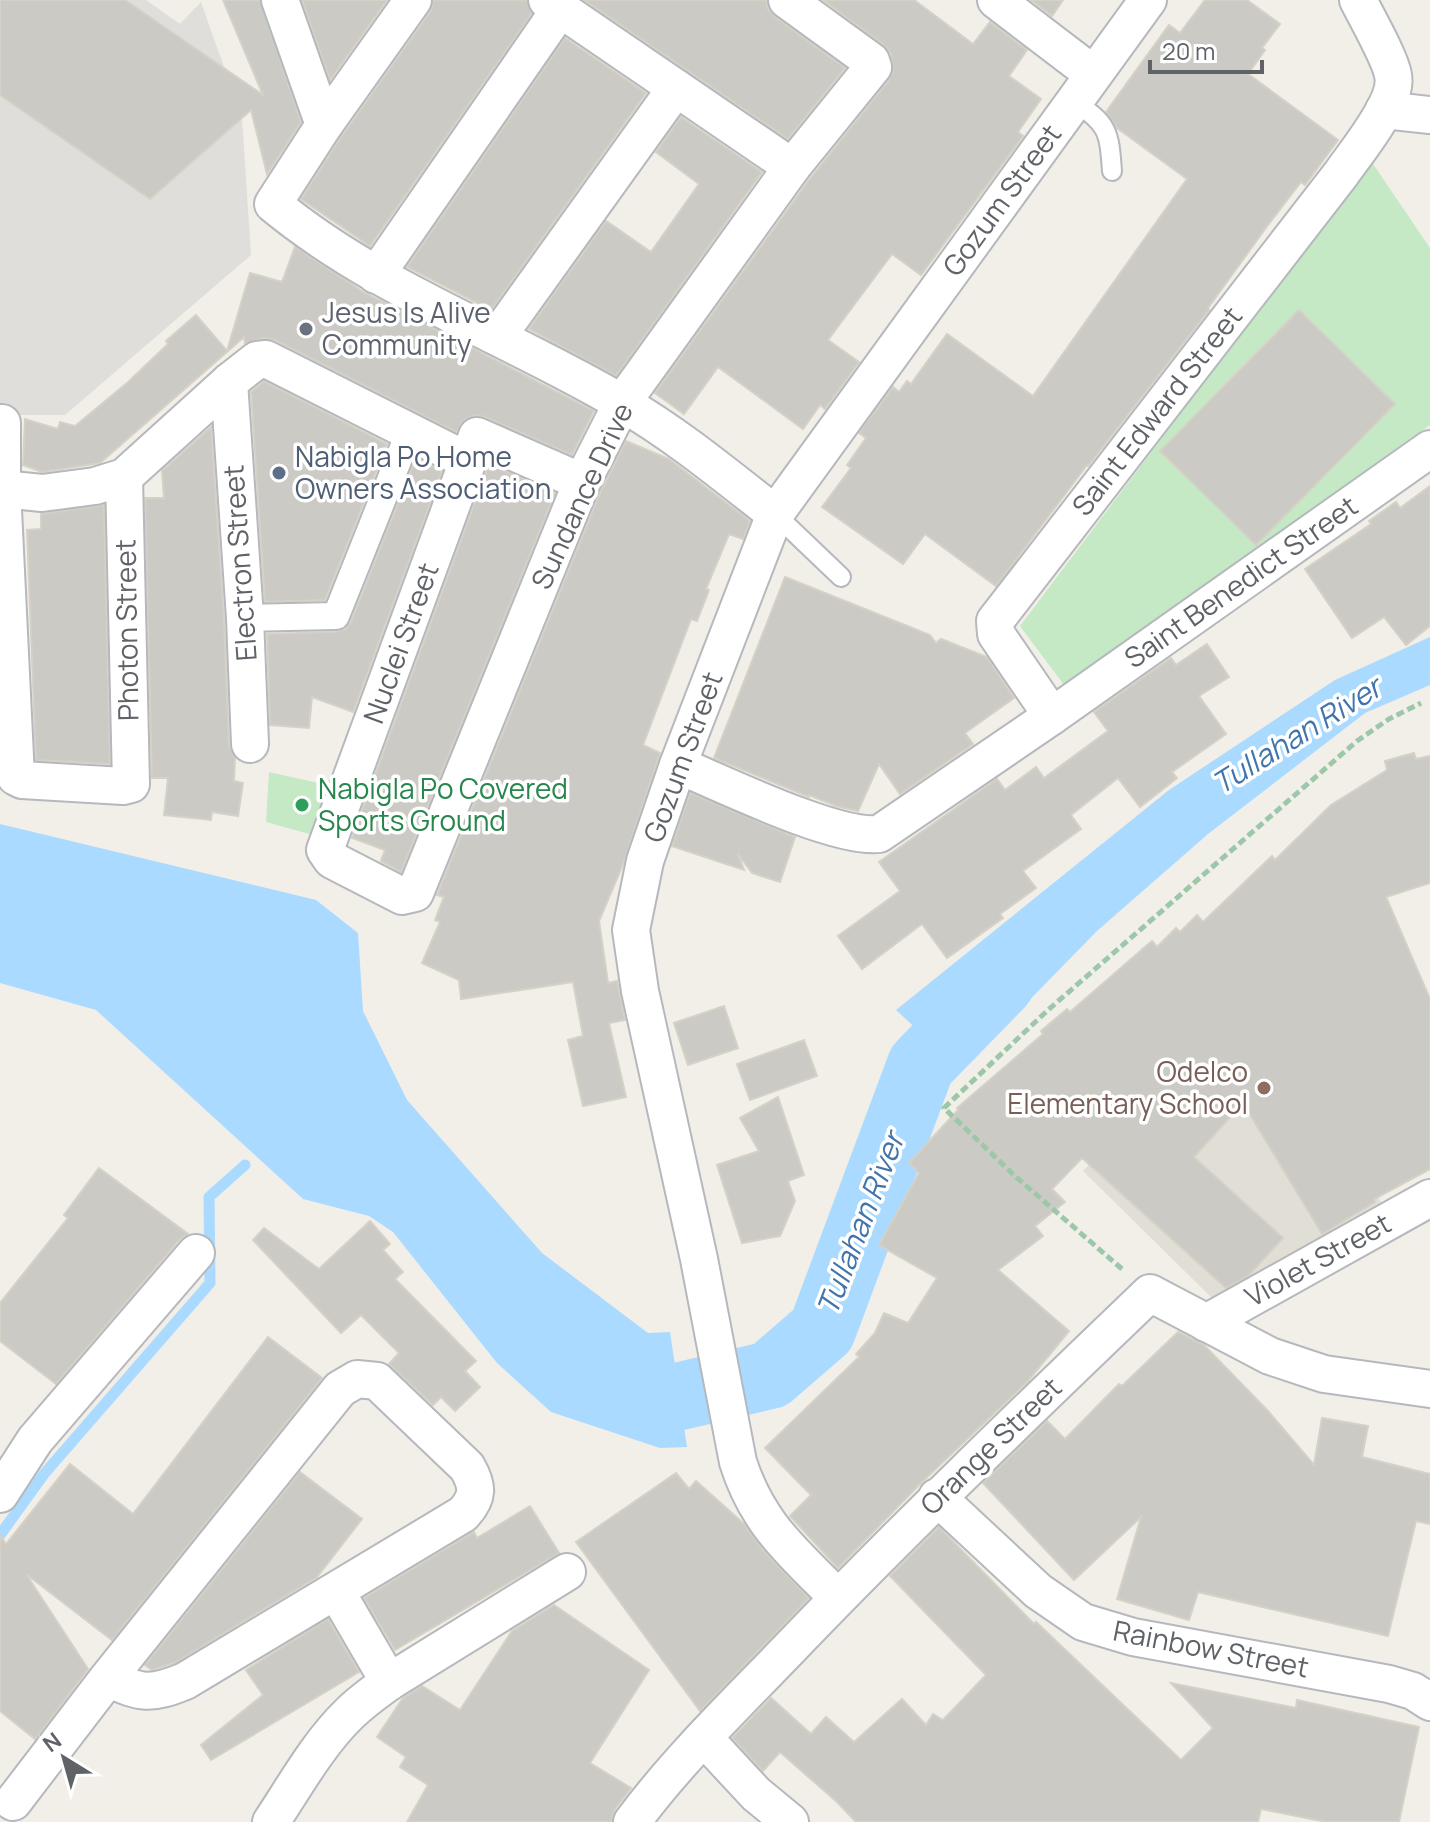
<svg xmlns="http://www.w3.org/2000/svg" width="1430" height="1822" viewBox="0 0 1430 1822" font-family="Manrope,sans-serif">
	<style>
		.industrial { fill: #e0deda }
		.education { fill: #e1ded6 }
		.green { fill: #c5e8c5 }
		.water { fill: #aadaff }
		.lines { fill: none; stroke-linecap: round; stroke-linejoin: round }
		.stream { stroke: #aadaff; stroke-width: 11 }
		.river { stroke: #aadaff; stroke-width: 68 }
		.building { fill: #cccac5; stroke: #d6d1c6; stroke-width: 2 }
		.service-casing { stroke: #b5b8bc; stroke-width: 22 }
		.pedestrian-casing { stroke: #b5b8bc; stroke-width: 30 }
		.minor-casing { stroke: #b5b8bc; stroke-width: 40 }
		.path { stroke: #9cc7a9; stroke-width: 5; stroke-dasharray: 8 4; stroke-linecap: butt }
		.service { stroke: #fff; stroke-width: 18 }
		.pedestrian { stroke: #fff; stroke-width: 26 }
		.minor { stroke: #fff; stroke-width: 36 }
		.worship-dot { fill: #6b7280; stroke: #fff; stroke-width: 3 }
		.service-dot { fill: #5c6f8a; stroke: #fff; stroke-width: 3 }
		.leisure-dot { fill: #2e9e5b; stroke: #fff; stroke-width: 3 }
		.education-dot { fill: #8d6e63; stroke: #fff; stroke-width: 3 }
		.labels { text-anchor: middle; stroke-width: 7; stroke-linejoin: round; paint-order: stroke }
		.street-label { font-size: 28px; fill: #5f6368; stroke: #fff }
		.worship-label { font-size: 28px; fill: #5b616d; stroke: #fff; text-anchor: start }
		.service-label { font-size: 28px; fill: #4e5e75; stroke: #fff; text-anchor: start }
		.leisure-label { font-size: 28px; fill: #27864d; stroke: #fff; text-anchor: start }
		.education-label { font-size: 28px; fill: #785e54; stroke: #fff; text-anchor: end }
		.water-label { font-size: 30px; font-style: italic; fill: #4174aa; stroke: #fff }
	</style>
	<rect width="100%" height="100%" fill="#f1efe8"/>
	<polygon class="industrial" points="0,0 146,0 180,24 201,2 242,118 251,255 65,415 6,415 0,412"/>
	<polygon class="education" points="1326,905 1329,1113 1385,1209 1219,1305 1083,1171"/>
	<g class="green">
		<polygon points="1371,161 1430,248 1430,425 1064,685 1020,626"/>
		<polygon points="269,772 345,789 324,838 266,822"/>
	</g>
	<g class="water">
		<polygon points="1430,637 1430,685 1365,713 1208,834 1097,931 961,1070 896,1010 1169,790 1335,680"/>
		<polygon points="0,824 316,900 358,933 363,1011 407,1100 542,1253 648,1333 670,1332 687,1447 660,1448 551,1412 497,1363 393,1232 369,1216 303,1199 96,1010 0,983"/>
	</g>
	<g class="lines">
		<polyline class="stream" points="0,1535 44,1474 210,1283 209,1197 245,1165"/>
		<polyline class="river" points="599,1373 626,1397 651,1403 770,1375 822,1330 921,1065 1001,983"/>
	</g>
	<g class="building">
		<polygon points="0,0 125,0 263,95 223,0 260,0 301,122 267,174 251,110 150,199 0,95"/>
		<polygon points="302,0 387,0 330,80"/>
		<polygon points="434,0 526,0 532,13 370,246 301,199 341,137 430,12"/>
		<polygon points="584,0 766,0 768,9 775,17 845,68 788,139"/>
		<polygon points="823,0 914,0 973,44 990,22 1027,50 1009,76 1041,99 1018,132 1023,136 921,275 892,254 828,340 859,362 825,409 820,405 803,429 718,367 684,414 655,393 809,180 889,80 893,71 891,54 884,45"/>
		<polygon points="1031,0 1063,0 1052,16"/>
		<polygon points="1205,0 1247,0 1280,24 1262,48 1265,50 1248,74 1338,140 1305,185 1301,182 1268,225 1208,308 1209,310 1088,466 1087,465 996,586 925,534 903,564 822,507 851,468 847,465 866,438 859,433 893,387 899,392 907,381 911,384 947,334 1033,396 1187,179 1117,128 1106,112 1169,25 1180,33"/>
		<polygon points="565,38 646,93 491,310 407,267"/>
		<polygon points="681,117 762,172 616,376 529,329 606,221 651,252 699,184 656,152"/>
		<polygon points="295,247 365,293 594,411 572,455 485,417 475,415 465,419 456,432 275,340 264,338 245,343 244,337 100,463 42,472 23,465 25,419 58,429 60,422 75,426 127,383 168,344 166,341 196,315 227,351 250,273 282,282"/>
		<polygon points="1299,310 1395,404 1256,545 1160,451"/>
		<polygon points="264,381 387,444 325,600 265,602 251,392"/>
		<polygon points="211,427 224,619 229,745 235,758 234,781 243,783 238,816 212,812 211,820 164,815 168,778 152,778 145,498 164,498 162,471"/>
		<polygon points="626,441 669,459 750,521 743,539 729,534 706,589 709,590 697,621 691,619 643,745 660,753 622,867 599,921 608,983 617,981 625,1020 609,1023 626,1097 583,1106 568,1040 583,1036 573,982 461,999 459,980 422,963 440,922 435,920 444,897 437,895 601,491"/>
		<polygon points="416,458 442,471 353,712 312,697 309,728 270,725 267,634 336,632 346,629 351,622"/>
		<polygon points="489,464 555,493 401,872 381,861 385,850 352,838"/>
		<polygon points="1430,486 1430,626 1406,645 1384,617 1352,638 1305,569 1371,524 1369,521 1396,502 1400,508"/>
		<polygon points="104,505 110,764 36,760 27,530 41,529 41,514"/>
		<polygon points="785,577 930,635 936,643 941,639 987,657 1014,698 965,733 973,744 900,794 879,764 858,811 836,806 809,795 809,797 714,758"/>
		<polygon points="1207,644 1229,677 1199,696 1226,734 1172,772 1177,778 1140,807 1118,778 1071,815 1081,829 1023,871 1036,888 1000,914 1003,918 947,958 922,924 862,969 838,936 900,891 879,862 997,779 1005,790 1036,767 1044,778 1108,731 1094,712 1171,658 1176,665"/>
		<polygon points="1414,753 1416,759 1430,756 1430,883 1386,897 1430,999 1430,1169 1374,1199 1375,1202 1322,1234 1243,1103 1194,1157 1283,1238 1249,1275 1226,1288 1082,1158 1052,1189 1065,1202 1035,1226 1043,1236 998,1270 1069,1331 1028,1381 922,1482 838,1568 790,1516 811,1495 765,1448 859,1357 856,1354 875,1333 884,1313 908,1323 937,1278 879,1245 919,1173 909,1163 958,1110 957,1108 1043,1034 1041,1031 1067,1009 1070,1012 1152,941 1157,947 1176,928 1180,932 1197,915 1203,922 1272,856 1275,860 1331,805 1387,770 1385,761"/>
		<polygon points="690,793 795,837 780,882 752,873 738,854 744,870 672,846"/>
		<polygon points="724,1006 738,1048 688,1065 674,1023"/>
		<polygon points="804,1040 817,1076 750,1100 737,1064"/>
		<polygon points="778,1097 804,1175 788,1181 795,1201 780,1236 742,1243 717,1165 759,1151 740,1118"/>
		<polygon points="99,1168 188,1234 180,1239 56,1384 0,1341 0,1303 68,1218 64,1215"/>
		<polygon points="370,1221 390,1244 383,1250 403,1272 395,1279 476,1361 465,1371 480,1387 455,1411 441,1397 433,1405 389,1364 399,1353 361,1315 341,1333 253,1240 264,1228 319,1269"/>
		<polygon points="1178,1332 1204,1345 1269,1412 1314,1465 1322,1418 1368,1426 1362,1457 1430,1474 1430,1524 1416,1521 1388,1636 1198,1592 1189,1620 1117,1599 1141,1517 1074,1580 983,1483 1047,1421 1065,1439 1119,1384 1122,1386"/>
		<polygon points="268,1337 322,1378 112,1640 26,1574 88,1669 35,1739 0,1711 0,1535 6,1544 70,1464 133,1514"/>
		<polygon points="300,1472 362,1519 317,1577 176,1662 152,1670 145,1665"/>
		<polygon points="676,1473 689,1489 696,1481 744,1524 763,1550 809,1598 700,1711 576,1542"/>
		<polygon points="530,1506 559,1553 395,1650 364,1598 474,1532 477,1538"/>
		<polygon points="939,1527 1034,1624 1036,1622 1181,1760 1213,1728 1171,1683 1296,1708 1297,1700 1419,1727 1399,1822 1326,1822 1261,1809 1258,1822 856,1822 837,1802 780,1752 763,1771 732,1738 771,1698 811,1734 826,1717 854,1742 902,1699 926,1725 933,1714 943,1720 986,1675 890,1576"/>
		<polygon points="554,1605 649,1670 590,1763 631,1788 615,1809 611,1822 407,1822 428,1785 400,1767 406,1757 377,1737 403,1698 422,1686 460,1710 512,1631"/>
		<polygon points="328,1619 359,1672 211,1760 201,1745 263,1695 246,1670"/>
	</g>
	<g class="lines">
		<g class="service-casing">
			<g id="service">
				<path d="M1073 101C1108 124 1109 130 1112 171"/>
				<polyline points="775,514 841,577"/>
			</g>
		</g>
		<g class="pedestrian-casing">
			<polyline id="pedestrian" points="245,618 336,616 409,433"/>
		</g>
		<g class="minor-casing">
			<g id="minor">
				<polyline points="280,0 324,125"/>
				<path d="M413 0 324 125 273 204C377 290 507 335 622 403 677 435 725 475 775 514"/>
				<polyline points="547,0 792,167"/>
				<polyline points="996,0 1093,74"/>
				<polyline points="1384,110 1430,115"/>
				<polyline points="376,275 560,9"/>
				<polyline points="498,336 676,88"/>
				<polyline points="229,382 245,618 250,744"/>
				<polyline points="2,423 2,489 16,777 22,780 123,786 131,784 124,477"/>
				<polyline points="582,482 477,436 325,850 332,860 402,896 415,893 582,482 622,403 792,167 873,67 871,61 787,0"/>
				<polyline points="2,489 42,493 95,486 124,477 229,382 257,360 266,359 468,461"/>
				<path d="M1052 716 996 634 995 621 1341 174C1356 152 1399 102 1393 75 1390 58 1367 18 1358 0"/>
				<path d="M678 765C723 784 836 839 879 834L1052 716 1430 449"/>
				<polyline points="1206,1323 1430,1198"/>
				<polyline points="0,1494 35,1440 196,1253"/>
				<polyline points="937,1497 1038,1591 1083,1622 1133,1637 1389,1684 1413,1691 1430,1702"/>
				<polyline points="336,1591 389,1682"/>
				<path d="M838 1598C793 1552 758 1525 738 1462L699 1259 640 991 631 930 645 861 678 765 775 514 1148 0"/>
				<polyline points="704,1738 756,1794 790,1822"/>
				<path d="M13 1802 108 1678 340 1389 357 1379 377 1381 467 1467C478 1486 479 1497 463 1514L185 1681C151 1695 141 1694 108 1678"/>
				<path d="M271 1822C295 1786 318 1744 349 1714 361 1702 375 1692 389 1682L567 1572"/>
				<path d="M632 1822C678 1760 734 1706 787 1651 905 1528 1028 1410 1150 1293L1270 1356 1324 1374 1430 1389"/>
			</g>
		</g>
		<polyline class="path" points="1122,1269 1016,1177 944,1108 1048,1010 1357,741 1389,719 1421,703"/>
		<use href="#service" class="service"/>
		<use href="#pedestrian" class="pedestrian"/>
		<use href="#minor" class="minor"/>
	</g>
	<circle class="worship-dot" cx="306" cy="329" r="8"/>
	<circle class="service-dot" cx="279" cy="473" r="8"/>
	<circle class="leisure-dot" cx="302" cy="805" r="8"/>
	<circle class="education-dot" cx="1264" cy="1088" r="8"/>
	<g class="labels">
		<g class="street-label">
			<text transform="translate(1002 200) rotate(-54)" y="10">Gozum Street</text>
			<text transform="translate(1157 411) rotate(-52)" y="10">Saint Edward Street</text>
			<text transform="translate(582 496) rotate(-65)" y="10">Sundance Drive</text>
			<text transform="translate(240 563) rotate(-94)" y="10">Electron Street</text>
			<text transform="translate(1241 582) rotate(-35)" y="10">Saint Benedict Street</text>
			<text transform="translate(127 630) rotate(-91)" y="10">Photon Street</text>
			<text transform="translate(401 643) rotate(-70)" y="10">Nuclei Street</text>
			<text transform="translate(683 757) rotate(-70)" y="10">Gozum Street</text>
			<text transform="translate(1318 1260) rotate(-29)" y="10">Violet Street</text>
			<text transform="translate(991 1446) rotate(-44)" y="10">Orange Street</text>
			<text transform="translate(1211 1649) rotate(11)" y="10">Rainbow Street</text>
		</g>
		<g class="worship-label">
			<text x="322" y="323">Jesus Is Alive<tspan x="322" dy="32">Community</tspan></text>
		</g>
		<g class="service-label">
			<text x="295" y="467">Nabigla Po Home<tspan x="295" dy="32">Owners Association</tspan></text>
		</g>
		<g class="leisure-label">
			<text x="318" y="799">Nabigla Po Covered<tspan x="318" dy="32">Sports Ground</tspan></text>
		</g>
		<g class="education-label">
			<text x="1248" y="1082">Odelco<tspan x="1248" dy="32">Elementary School</tspan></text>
		</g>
		<g class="water-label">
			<text transform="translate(1297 736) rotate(-32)" y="10">Tullahan River</text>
			<text transform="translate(861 1224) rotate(-69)" y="10">Tullahan River</text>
		</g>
	</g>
	<g transform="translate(64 1758) rotate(323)" stroke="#ffffff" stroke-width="6" paint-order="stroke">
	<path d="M0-6L14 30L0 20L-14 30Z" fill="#5f6368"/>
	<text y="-12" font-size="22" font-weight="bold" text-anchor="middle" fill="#5f6368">N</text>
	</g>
	<path d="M1150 60v12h112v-12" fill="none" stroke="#5f6368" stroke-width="4"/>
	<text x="1162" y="60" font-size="24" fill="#5f6368" stroke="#ffffff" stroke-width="6" paint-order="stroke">20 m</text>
</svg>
